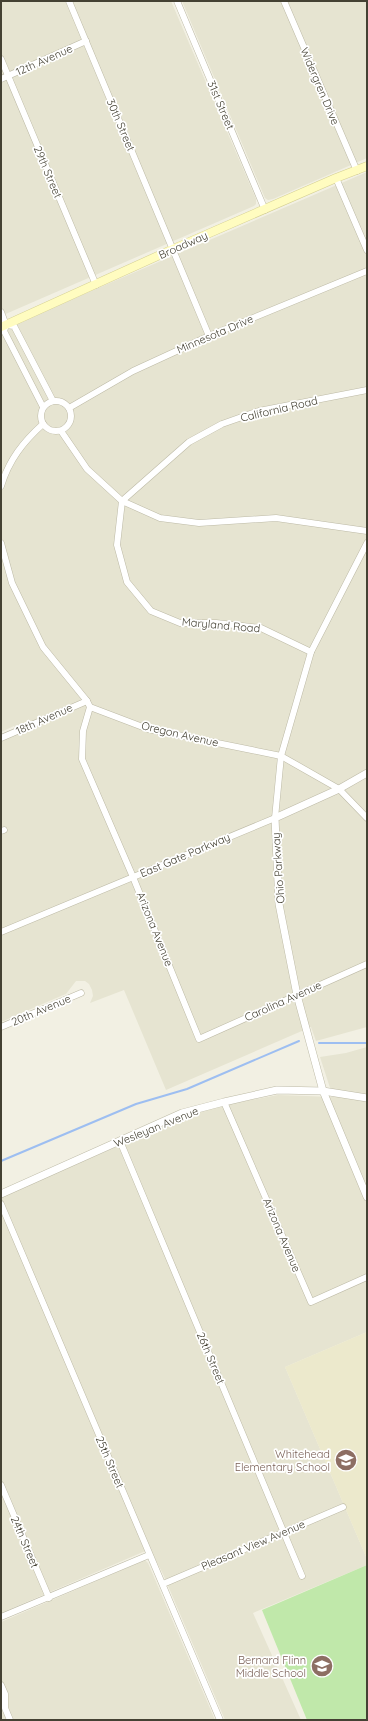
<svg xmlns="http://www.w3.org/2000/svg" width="368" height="1721" viewBox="0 0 368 1721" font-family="Quicksand,sans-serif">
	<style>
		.residential { fill: #e6e4d1 }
		.education { fill: #ece9cc }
		.green { fill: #c0e8aa }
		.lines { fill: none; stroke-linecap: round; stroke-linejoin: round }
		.stream { stroke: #9dbef1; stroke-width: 2 }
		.minor-casing { stroke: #bdbaa6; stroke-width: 7 }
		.tertiary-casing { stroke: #bdbaa6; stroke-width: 8 }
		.secondary-casing { stroke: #d4cf91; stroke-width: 9 }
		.minor { stroke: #fff; stroke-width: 6 }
		.tertiary { stroke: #fff; stroke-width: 7 }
		.secondary { stroke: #fffcc0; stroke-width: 8 }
		.labels { text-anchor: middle; stroke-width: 3.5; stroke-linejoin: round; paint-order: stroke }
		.street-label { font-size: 11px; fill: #444133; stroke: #fff }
		.education-label { font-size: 11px; fill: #785e54; stroke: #fff; text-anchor: end }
	</style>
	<rect width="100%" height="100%" fill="#f2f0e3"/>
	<g class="residential">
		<polygon points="1,1 171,1 256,199 256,204 254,206 1,316"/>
		<polygon points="182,1 367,1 367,158 273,199 268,200 265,198"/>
		<polygon points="367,172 367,1027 316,1041 311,1027 166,1090 124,990 90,1003 93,996 92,990 89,984 85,981 76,981 66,994 61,996 1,1022 1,741 18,734 14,726 1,732 1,330"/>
		<polygon points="367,1047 367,1332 285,1367 367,1559 367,1565 253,1613 301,1720 225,1720 163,1574 150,1549 1,1613 1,1197 194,1113 218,1106 278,1095 333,1097 320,1057 346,1053"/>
		<polygon points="145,1560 148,1563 215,1720 1,1720 1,1622"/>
	</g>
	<polygon class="education" points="367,1332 367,1559 285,1367"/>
	<polygon class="green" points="367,1565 367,1720 307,1720 262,1610"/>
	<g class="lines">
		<g class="stream">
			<polyline points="319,1043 367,1043"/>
			<polyline points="1,1161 136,1104 187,1089 299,1041"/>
		</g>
		<g class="minor-casing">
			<g id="minor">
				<polyline points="69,1 209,336"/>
				<polyline points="177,1 265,210"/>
				<polyline points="284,1 357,171"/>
				<polyline points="1,59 96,285"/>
				<polyline points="1,79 86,41"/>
				<polyline points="336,178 367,250"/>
				<polyline points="1,312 6,325"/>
				<polyline points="6,325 4,331 43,407"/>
				<polyline points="6,325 14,326 53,401"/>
				<circle cx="56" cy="416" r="15"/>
				<polyline points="69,408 133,371 209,336 367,271"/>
				<polyline points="61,431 87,469 122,501 160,518 199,523 276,518 367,531"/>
				<path d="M1 486C9 460 23 442 43 424"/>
				<polyline points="1,543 12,583 43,647 87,701 90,707 148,729 281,756 339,789 367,818"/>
				<polyline points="311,652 261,628 216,623 180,623 151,611 127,582 117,545 122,501 189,442 222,424 259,411 367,390"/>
				<polyline points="90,707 83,731 82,759 133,877 199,1039 367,964"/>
				<polyline points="1,738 87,701"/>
				<polyline points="1,831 4,830"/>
				<polyline points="1,932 275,818 281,756 311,652 367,543"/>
				<polyline points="1,1027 81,993"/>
				<polyline points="224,1102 311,1302 367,1277"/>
				<polyline points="120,1141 302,1576"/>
				<polyline points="1,1204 220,1720"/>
				<polyline points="1,1485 49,1598"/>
				<polyline points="163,1584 343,1507"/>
				<polyline points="1,1617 149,1555"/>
				<polyline points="1,1685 5,1694 5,1708 10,1720"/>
			</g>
		</g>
		<g class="tertiary-casing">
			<g id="tertiary">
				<polyline points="367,773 339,789 275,818 279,904 297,995 323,1091 367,1197"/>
				<polyline points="1,1194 182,1113 224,1102 277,1090 323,1091 367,1098"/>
			</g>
		</g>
		<g class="secondary-casing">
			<polyline id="secondary" points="1,327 173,249 336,178 367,166"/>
		</g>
		<use href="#minor" class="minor"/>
		<use href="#tertiary" class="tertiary"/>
		<use href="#secondary" class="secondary"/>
	</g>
	<defs>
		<g id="school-disc" transform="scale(1.15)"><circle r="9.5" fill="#8d6e63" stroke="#fff"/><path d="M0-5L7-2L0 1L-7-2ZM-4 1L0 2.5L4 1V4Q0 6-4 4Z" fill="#fff"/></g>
	</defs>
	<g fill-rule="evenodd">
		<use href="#school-disc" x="346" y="1460"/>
		<use href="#school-disc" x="322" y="1666"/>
	</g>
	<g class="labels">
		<g class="street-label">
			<text transform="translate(44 60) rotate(-24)" y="4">12th Avenue</text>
			<text transform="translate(320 86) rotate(67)" y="4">Widergren Drive</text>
			<text transform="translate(221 105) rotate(67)" y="4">31st Street</text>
			<text transform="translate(121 125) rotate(67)" y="4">30th Street</text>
			<text transform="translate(48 172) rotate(67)" y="4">29th Street</text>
			<text transform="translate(183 245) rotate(-24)" y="4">Broadway</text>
			<text transform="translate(215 334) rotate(-23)" y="4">Minnesota Drive</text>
			<text transform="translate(279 409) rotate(-13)" y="4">California Road</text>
			<text transform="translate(221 625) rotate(5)" y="4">Maryland Road</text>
			<text transform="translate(44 719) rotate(-24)" y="4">18th Avenue</text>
			<text transform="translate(180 734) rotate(13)" y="4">Oregon Avenue</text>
			<text transform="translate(185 855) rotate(-23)" y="4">East Gate Parkway</text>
			<text transform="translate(278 868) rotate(-94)" y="4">Ohio Parkway</text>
			<text transform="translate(155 929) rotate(68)" y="4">Arizona Avenue</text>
			<text transform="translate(283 1001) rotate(-24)" y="4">Carolina Avenue</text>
			<text transform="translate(41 1010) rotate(-23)" y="4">20th Avenue</text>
			<text transform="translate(156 1127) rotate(-22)" y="4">Wesleyan Avenue</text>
			<text transform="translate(282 1235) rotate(67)" y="4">Arizona Avenue</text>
			<text transform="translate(211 1358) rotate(67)" y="4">26th Street</text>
			<text transform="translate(110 1462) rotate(67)" y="4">25th Street</text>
			<text transform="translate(25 1542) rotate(67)" y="4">24th Street</text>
			<text transform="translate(253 1545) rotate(-23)" y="4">Pleasant View Avenue</text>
		</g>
		<g class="education-label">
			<text x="330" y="1458">Whitehead<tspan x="330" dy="13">Elementary School</tspan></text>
			<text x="306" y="1664">Bernard Flinn<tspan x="306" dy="13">Middle School</tspan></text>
		</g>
	</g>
	<rect width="368" height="1721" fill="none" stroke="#444133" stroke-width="4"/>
</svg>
